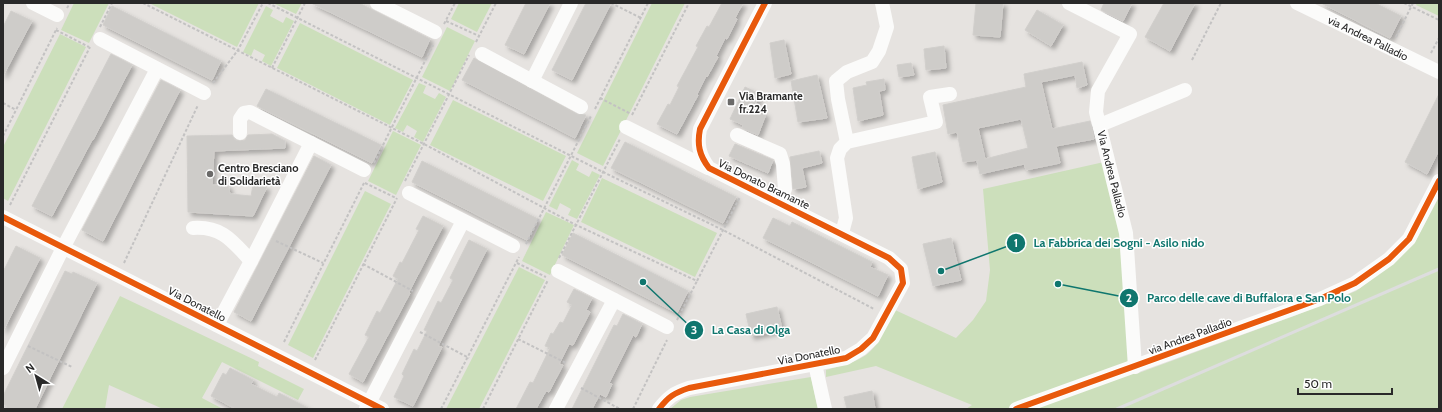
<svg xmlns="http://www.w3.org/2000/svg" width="1442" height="412" viewBox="0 0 1442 412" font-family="Cabin,sans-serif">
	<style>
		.green { fill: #ccdfbb }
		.building { fill: #ceccc9; stroke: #d1cfcc; fill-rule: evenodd; filter: url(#shadow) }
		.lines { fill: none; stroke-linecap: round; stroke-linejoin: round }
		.path { stroke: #c3c2c2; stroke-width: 2; stroke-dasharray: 3 2; stroke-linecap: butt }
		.minor { stroke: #fbfbfa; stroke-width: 14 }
		.rail { stroke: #ddddde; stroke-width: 3 }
		.cycleway-casing { stroke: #fff; stroke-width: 8 }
		.cycleway { stroke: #e8590c; stroke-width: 6 }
		.poi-dot { fill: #6b6a69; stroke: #fff; stroke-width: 1.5 }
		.labels { text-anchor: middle; stroke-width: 3; stroke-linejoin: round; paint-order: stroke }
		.street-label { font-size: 11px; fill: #292929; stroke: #fff }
		.poi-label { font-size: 11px; font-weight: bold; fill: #292929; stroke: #fff; text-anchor: start }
		.leader { fill: none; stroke: #0f766e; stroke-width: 1.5 }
		.callout-dot { fill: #0f766e; stroke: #fff; stroke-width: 1.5 }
		.mark-label { font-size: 12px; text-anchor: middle; font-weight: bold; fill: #fff }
		.callout-label { font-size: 12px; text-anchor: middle; font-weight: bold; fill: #0f766e; stroke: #fff; stroke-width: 3; stroke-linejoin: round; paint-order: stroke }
	</style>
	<defs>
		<filter id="shadow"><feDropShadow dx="3.5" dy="3.5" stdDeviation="2" flood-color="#0004"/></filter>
	</defs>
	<rect width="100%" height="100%" fill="#e6e3e0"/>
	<g class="green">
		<polygon points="74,3 109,3 89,43 61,30"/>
		<polygon points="149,3 259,3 237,47"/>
		<polygon points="273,3 302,3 296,14"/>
		<polygon points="459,3 492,3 477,32 451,19"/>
		<polygon points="652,3 685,3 603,166 577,153"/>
		<polygon points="1417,3 1439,3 1439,16 1416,5"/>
		<polygon points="266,6 273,10 270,16 283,23 286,17 294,21 271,66 262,61 265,55 254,49 251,56 243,52"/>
		<polygon points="300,23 413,80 390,125 277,68"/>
		<polygon points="447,27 475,41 450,91 422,77"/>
		<polygon points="60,34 86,47 8,201 3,198 3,147"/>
		<polygon points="419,83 426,86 423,93 435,99 439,93 446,97 423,142 414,137 417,131 407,125 403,132 395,128"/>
		<polygon points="453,100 566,156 543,201 430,145"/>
		<polygon points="393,131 421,145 396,195 368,181"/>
		<polygon points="572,160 579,164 576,170 589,177 592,171 600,175 577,219 568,215 571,209 560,203 557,210 549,206"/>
		<path d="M1104 162 1123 233 1136 374 1294 316 1356 291 1376 276 1415 242 1439 197V409H966L972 405 876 366 826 377V370C840 366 854 363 866 355 878 347 888 323 895 310L956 338 973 320 986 301 990 270 983 189Z"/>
		<polygon points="602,178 717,233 695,277 581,222"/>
		<polygon points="365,191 391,204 313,358 288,345"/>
		<polygon points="546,212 574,225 550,275 522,261"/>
		<polygon points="519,267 545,280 479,409 446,409"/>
		<polygon points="120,296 259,362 258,366 304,389 298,400 222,362 202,398 223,409 163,409 109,385 105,409 62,409"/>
		<polygon points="811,377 818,409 670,409 681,400 690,397"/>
	</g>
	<g class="building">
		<polygon points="311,3 359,3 430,39 422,57"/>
		<polygon points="526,3 550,3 524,54 505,45"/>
		<polygon points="586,3 611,3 572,80 552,70"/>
		<polygon points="722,3 743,3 735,18 737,19 727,39 725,38 716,56 718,57 707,77 706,76 697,94 698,95 677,134 657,124 668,104 670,105 679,87 677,86 698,47 696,46 707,26 709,27"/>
		<polygon points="976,3 1003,3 1000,37 973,35"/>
		<polygon points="1104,3 1132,3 1123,21 1101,10"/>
		<polygon points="1164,3 1195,3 1170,51 1145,37"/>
		<polygon points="1321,3 1375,3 1401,16 1390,38"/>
		<polygon points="112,6 221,61 212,80 103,25"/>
		<polygon points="1037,10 1063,25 1051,46 1025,30"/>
		<polygon points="11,11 32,21 3,76 3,27"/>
		<polygon points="784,40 791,74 775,78 770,43"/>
		<polygon points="944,46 946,68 926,70 924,49"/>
		<polygon points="111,54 132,65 93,140 92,140 52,216 32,206"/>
		<polygon points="474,58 577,114 586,115 575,138 462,80"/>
		<path d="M1082 62 1087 85 1077 88 1075 75 1041 82 1052 129 1090 121 1094 139 1056 146 1060 163 1026 170 1024 164 980 174 977 161 979 160 963 162 957 132 948 134 943 105 1026 87 1024 74ZM1021 119 1028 148 985 159 978 128Z"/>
		<polygon points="911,63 914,75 899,77 897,65"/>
		<polygon points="817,75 827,118 798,122 791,81"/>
		<polygon points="884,79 885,90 879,91 883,115 858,121 853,88 867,85 866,82"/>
		<polygon points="161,80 180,90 103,241 82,230"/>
		<polygon points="745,87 760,94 753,109 766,114 758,135 742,128 743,125 730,119"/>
		<polygon points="266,89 381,145 372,163 257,106"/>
		<polygon points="1439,94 1439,150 1427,174 1405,162"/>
		<polygon points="272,134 285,141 285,148 214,151 212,185 228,185 230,194 251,196 253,185 267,187 253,216 188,212 187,136 232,135 235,140 240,141 245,140 248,135"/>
		<polygon points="625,142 736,197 723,223 611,168"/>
		<polygon points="735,144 773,160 768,173 729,156"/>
		<polygon points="819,151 822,163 802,168 806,187 793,189 790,157"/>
		<polygon points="935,152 942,182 918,189 912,157"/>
		<polygon points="314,156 331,165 251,321 234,312"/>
		<polygon points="422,161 538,219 527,240 412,182"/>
		<polygon points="423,216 443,226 409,292 410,293 363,382 349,374 369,337 365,335 377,311 380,313 398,279 393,276 400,262 402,263 419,230 416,229"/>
		<polygon points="773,218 790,226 792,222 872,262 870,267 888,275 878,296 763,238"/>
		<polygon points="573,233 688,291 677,313 562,255"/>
		<polygon points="951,238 961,280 933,286 923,244"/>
		<polygon points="469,240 487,249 438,346 442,347 413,406 394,397 404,376 402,374 414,349 417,351 427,331 424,330 438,301 441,303 453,280 450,278"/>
		<polygon points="16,246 40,258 3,331 3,272"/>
		<polygon points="65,271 72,274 73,272 97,283 35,409 6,409 7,406 3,404 3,396"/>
		<polygon points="574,289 592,298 586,310 590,312 573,345 569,344 559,364 563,365 549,392 546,391 536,409 516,409 530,382 533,383 550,348 545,346 551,333 553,334 560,322 563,323 572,305 567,302"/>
		<polygon points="777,307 782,329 751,336 746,314"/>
		<polygon points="623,314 642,324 636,337 633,335 609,383 612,384 606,397 600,394 592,409 572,409 614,325 617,326"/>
		<polygon points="230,368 253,380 251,384 277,397 279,393 310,409 236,409 211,396 223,373 226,375"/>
		<polygon points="872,391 875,409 847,409 844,397"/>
	</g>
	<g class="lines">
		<g class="path">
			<polyline points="143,3 424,144 576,225 697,281 740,197"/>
			<polyline points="268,3 603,172 723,230 874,309"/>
			<polyline points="611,3 641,18"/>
			<polyline points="1404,3 1439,20"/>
			<polyline points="67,8 70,3"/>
			<polyline points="446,21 479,36"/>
			<polyline points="444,24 455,3"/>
			<polyline points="100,27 112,3"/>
			<polyline points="56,30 89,47"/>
			<polyline points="1396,37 1413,3"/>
			<polyline points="476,42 496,3"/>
			<polyline points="1431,53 1439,38"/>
			<polyline points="1192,60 1221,3"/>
			<polyline points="272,68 305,3"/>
			<polyline points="213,83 238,50 263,3"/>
			<polyline points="600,98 631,114"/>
			<polyline points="3,103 16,110"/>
			<polyline points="595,109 648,3"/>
			<polyline points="632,115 689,3"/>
			<polyline points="3,136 57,28"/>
			<polyline points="374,163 433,45"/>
			<polyline points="405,181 469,55"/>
			<polyline points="365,183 396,198"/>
			<polyline points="10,205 90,47"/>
			<polyline points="276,241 323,263"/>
			<polyline points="526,244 591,116"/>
			<polyline points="559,258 620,139"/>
			<polyline points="124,263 198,105"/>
			<polyline points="517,263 546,277"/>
			<polyline points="363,264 413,291"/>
			<polyline points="677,320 697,281"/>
			<polyline points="420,332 469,358"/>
			<polyline points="518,339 566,363"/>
			<polyline points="284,342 364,183"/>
			<polyline points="28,346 72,367"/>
			<polyline points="315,360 397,198"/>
			<polyline points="581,388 620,409"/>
			<polyline points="441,409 519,257"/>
			<polyline points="483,409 548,280"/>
			<polyline points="633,409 667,340"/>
		</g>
		<g class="minor">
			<polyline points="33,3 57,15"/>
			<polyline points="377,3 435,32"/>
			<polyline points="1069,3 1130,34 1098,91 1096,112 1126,233 1135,367"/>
			<polyline points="1297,3 1439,72"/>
			<polyline points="100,39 204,93"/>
			<polyline points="482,54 581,107"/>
			<polyline points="532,81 571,3"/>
			<polyline points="1100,125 1185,90"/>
			<polyline points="626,127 708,168"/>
			<polyline points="240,133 240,119 244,113 250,112 364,170"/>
			<polyline points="737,135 780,154 783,164 785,189 779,202"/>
			<polyline points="847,142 838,99 836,81 847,72 872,62 879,51 887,27 882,3"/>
			<polyline points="409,193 513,246"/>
			<polyline points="3,217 382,409"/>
			<path d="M193 228C223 226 233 242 251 261"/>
			<polyline points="842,233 846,218 837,158 840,149 847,142 936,122 930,97 950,94"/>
			<polyline points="558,271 667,327"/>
			<polyline points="217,325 251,261 311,143"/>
			<polyline points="815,364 825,409"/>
			<polyline points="3,368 63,248 157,69"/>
			<polyline points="366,409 463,221"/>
			<polyline points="556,409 614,300"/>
			<path d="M659 409C668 397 674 393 689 388L846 358 861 349 873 338 903 283 901 269 889 258 709 168C699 155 697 144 700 129L765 3"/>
			<polyline points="1016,409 1320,299 1355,283 1389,259 1409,239 1439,181"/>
		</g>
		<polyline class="rail" points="1117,409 1439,269"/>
		<g class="cycleway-casing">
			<g id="cycleway">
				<polyline points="3,217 382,409"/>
				<path d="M659 409C668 397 674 393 689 388L846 358 861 349 873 338 903 283 901 269 889 258 709 168C699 155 697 144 700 129L765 3"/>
				<polyline points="1016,409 1320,299 1355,283 1389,259 1409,239 1439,181"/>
			</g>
		</g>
		<use href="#cycleway" class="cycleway"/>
	</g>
	<g class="poi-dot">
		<rect x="727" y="98" width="8" height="8" rx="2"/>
		<circle cx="210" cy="174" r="4"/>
	</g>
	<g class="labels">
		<g class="street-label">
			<text transform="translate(1368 38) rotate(26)" y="4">via Andrea Palladio</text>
			<text transform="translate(1112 174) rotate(76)" y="4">Via Andrea Palladio</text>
			<text transform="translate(764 184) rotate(26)" y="4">Via Donato Bramante</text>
			<text transform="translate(197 304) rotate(27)" y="4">Via Donatello</text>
			<text transform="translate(1190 336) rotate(-20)" y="4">via Andrea Palladio</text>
			<text transform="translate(809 355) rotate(-11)" y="4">Via Donatello</text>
		</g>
		<g class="poi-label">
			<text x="739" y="100">Via Bramante<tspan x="739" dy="13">fr.224</tspan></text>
			<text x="218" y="172">Centro Bresciano<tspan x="218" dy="13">di Solidarietà</tspan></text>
		</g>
	</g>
	<path class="leader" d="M941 271L1016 243M1058 284L1129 298M643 282L694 330"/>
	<g class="callout-dot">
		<circle cx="941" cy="271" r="4"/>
		<circle cx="1058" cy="284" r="4"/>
		<circle cx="643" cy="282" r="4"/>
		<circle cx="1016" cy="243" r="10"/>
		<circle cx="1129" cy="298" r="10"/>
		<circle cx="694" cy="330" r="10"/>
	</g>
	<g class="mark-label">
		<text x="1016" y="247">1</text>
		<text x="1129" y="302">2</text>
		<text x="694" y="334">3</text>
	</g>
	<g class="callout-label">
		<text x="1119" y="247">La Fabbrica dei Sogni - Asilo nido</text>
		<text x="1249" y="302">Parco delle cave di Buffalora e San Polo</text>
		<text x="751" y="334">La Casa di Olga</text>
	</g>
	<rect width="1442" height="412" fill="none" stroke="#292929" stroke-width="8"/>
	<g transform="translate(36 376) rotate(323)" stroke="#ffffff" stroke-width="3" paint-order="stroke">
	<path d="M0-3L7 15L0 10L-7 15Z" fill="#292929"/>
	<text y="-6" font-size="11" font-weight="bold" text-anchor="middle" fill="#292929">N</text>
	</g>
	<path d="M1298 388v6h94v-6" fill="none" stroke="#292929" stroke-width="2"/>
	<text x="1304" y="388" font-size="12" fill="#292929" stroke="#ffffff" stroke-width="3" paint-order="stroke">50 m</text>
</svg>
